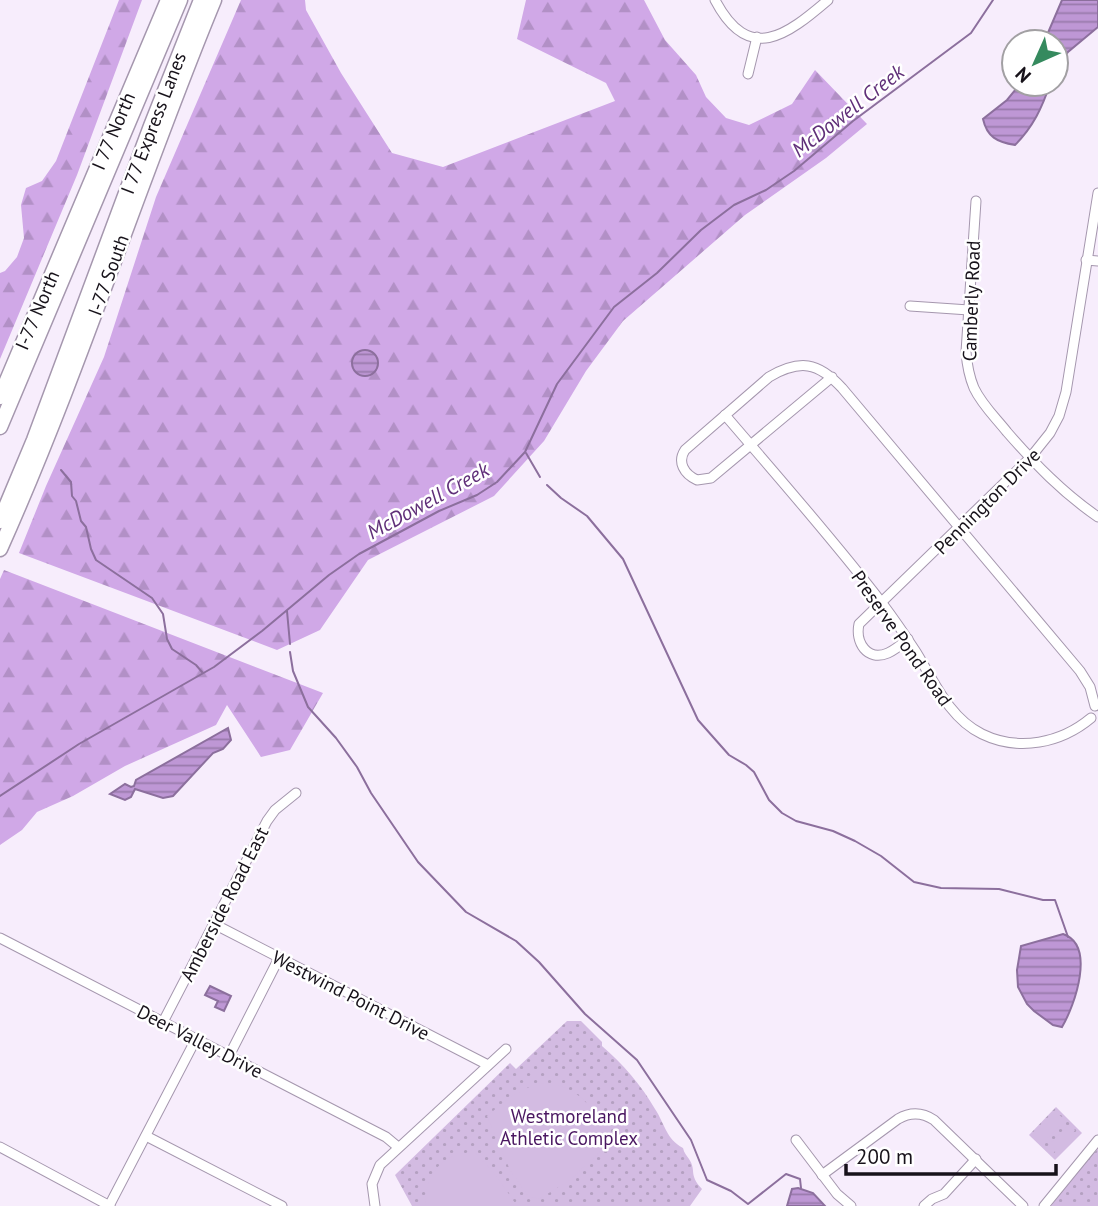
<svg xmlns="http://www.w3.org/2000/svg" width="1098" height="1206" viewBox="0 0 1098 1206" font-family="'PT Sans',sans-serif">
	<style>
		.forest { fill: url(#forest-firs) }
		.park { fill: url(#park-dots) }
		.pitch { fill: #d3bbe2 }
		.water { fill: url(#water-rules); stroke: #8c6f9d; stroke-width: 2 }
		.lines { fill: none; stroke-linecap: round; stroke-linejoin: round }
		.stream { stroke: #8c6f9d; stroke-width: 2 }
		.minor-casing { stroke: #a597ae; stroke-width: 11 }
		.highway-casing { stroke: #a597ae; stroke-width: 17 }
		.minor { stroke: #fff; stroke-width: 9 }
		.highway { stroke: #fff; stroke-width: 14 }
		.labels { text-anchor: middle; stroke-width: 5; stroke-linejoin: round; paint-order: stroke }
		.street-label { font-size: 19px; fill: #17121a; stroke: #fff }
		.park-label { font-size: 19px; fill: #4a1761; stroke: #fff }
		.water-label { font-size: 21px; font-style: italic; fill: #602f79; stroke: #fff }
	</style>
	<defs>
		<pattern id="forest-firs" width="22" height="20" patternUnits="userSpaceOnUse" patternTransform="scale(1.75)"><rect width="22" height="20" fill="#d0a8e7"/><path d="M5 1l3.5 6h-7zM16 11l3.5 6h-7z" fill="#b290c6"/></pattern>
		<pattern id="park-dots" width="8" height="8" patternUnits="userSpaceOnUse" patternTransform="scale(1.75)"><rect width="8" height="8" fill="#d3bbe2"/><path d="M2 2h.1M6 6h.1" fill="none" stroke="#b4a0c1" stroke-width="1.8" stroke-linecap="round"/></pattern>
		<pattern id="water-rules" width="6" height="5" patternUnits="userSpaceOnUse" patternTransform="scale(1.75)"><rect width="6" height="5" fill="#be97d5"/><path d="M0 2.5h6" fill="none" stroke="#997aac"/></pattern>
	</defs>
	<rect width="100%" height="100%" fill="#f7edfc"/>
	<g class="forest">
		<polygon points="119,0 142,0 77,175 0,359 0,273 5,271 17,257 24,238 21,205 26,188 42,181 56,161"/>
		<polygon points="241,0 305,0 306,10 341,73 392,153 443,167 615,101 606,83 517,39 526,0 644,0 665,40 696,75 706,97 726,118 749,125 792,104 815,70 867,124 826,158 745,215 623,321 586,371 544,441 494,496 368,560 320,630 277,650 19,553 46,486 104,357 156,197"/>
		<polygon points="4,570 323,693 290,750 261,757 227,705 216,725 125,766 73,796 37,812 22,830 0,845 0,579"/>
	</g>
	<g class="park">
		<path d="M567 1021H581L602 1042V1046C622 1063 642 1086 655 1109 665 1124 666 1139 683 1148 684 1153 687 1156 689 1159 697 1171 688 1174 702 1189L690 1206H412L395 1175 510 1063 516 1069Z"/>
		<polygon points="1056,1107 1082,1133 1055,1160 1029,1135"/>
		<polygon points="1098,1149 1098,1206 1051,1206 1078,1170"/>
	</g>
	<g class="pitch">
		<path d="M537 1083C574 1081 603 1110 605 1147L570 1180 539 1199 528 1196 510 1170 487 1116 510 1097Z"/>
		<polygon points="1058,1114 1063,1118 1060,1121 1062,1123 1045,1141 1043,1139 1040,1141 1036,1137 1038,1135 1036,1133 1054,1115 1056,1116"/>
		<polygon points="1071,1126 1075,1130 1073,1133 1075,1135 1057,1153 1055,1151 1053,1154 1048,1149 1050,1147 1049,1145 1066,1127 1068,1128"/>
		<path d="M473 1150 498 1178 515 1203V1206H426C424 1184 434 1163 456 1155 463 1153 467 1154 473 1150Z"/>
	</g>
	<g class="water">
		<polygon points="1062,0 1098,0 1098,27 1068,52 1063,59 1061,56 1058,56 1063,52 1062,50 1056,54 1056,42 1044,42"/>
		<path d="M1020 84H1050C1042 108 1033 127 1015 145 997 142 987 137 983 119L1007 100Z"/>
		<circle cx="365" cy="363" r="13"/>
		<polygon points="228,728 231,740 223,749 213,753 173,796 163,798 135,789 131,797 125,800 110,794 125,784 131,787 134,786 136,780"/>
		<path d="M1063 934C1096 945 1075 1005 1062 1027L1053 1025 1034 1011 1027 1004 1018 987 1017 970 1021 946Z"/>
		<polygon points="210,986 231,996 224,1011 215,1007 218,1001 205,995"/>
		<polygon points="798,1188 813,1193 825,1206 787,1206 792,1189"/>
	</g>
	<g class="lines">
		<g class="stream">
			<polyline points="526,453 540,477"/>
			<polyline points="61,470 71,482 72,496 76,501 81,521 86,527 91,549 96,560 152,598 163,614 167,639 172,649 196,665 202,672"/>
			<polyline points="547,485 561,498 587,516 623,559 698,720 729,755 746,765 754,772 769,800 782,813 796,821 833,831 855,841 881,856 914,882 941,888 999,889 1043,900 1055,900 1068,937"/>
			<polyline points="287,611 290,644"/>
			<polyline points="290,652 293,671 308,707 336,738 357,767 371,793 418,862 466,912 516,941 539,962 585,1014 637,1060 691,1140 707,1180 731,1191 748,1204 786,1174 800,1179 801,1188"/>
			<polyline points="0,796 79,744 214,667 262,631 329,575 359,554 439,511 477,495 497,482 525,452 557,384 614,307 657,273 701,230 734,205 766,190 794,171 853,121 971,33 993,0"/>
		</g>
		<g class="minor-casing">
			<g id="minor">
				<path d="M715 0C749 65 787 35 828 0"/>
				<polyline points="748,74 757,37"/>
				<path d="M976 201 966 352C967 365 969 376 974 388 982 405 996 418 1007 432 1035 464 1063 493 1098 517"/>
				<polyline points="1086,260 1098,261"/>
				<polyline points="910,306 969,310"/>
				<path d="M832 377 711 478 697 480C684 474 677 462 685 450L769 377C800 359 818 362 842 388L1080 671 1090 687 1095 706"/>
				<path d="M725 415C778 477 833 539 882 603 894 619 905 635 916 652 934 681 949 718 982 734 1019 752 1061 743 1091 718"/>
				<path d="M908 639C902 644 895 650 888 653 867 662 855 642 859 624L1030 458 1050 433 1059 416 1066 392 1098 193"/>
				<polyline points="214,924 488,1065"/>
				<polyline points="0,938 386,1137 398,1147"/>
				<polyline points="163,1022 267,821 275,810 296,793"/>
				<polyline points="229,1056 279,958"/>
				<polyline points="146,1136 282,1206"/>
				<polyline points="796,1140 837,1194 851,1206"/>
				<polyline points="0,1147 110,1206"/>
				<path d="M822 1175 898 1119C910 1112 922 1112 934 1120L1023 1206"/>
				<polyline points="109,1206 196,1039"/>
				<polyline points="375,1206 372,1184 380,1165 506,1049"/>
				<polyline points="924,1206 932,1199 944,1194 976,1159"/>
				<polyline points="1044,1206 1098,1140"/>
			</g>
		</g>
		<g class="highway-casing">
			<g id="highway">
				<polyline points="0,397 168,0"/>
				<polyline points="0,427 180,0"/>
				<polyline points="0,521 34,440 151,126 201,0"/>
				<path d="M0 549C80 370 139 181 214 0"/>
			</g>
		</g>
		<use href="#minor" class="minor"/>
		<use href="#highway" class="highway"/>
	</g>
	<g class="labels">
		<g class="street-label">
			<text transform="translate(153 123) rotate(-69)" y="7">I 77 Express Lanes</text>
			<text transform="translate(113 131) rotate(-67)" y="7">I 77 North</text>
			<text transform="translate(108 275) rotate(-70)" y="7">I-77 South</text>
			<text transform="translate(971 301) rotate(-88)" y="7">Camberly Road</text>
			<text transform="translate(37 310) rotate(-67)" y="7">I-77 North</text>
			<text transform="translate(987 501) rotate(-45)" y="7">Pennington Drive</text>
			<text transform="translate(902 638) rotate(55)" y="7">Preserve Pond Road</text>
			<text transform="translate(224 904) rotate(-63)" y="7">Amberside Road East</text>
			<text transform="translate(351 995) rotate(27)" y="7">Westwind Point Drive</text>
			<text transform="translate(200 1041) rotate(27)" y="7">Deer Valley Drive</text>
		</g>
		<g class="park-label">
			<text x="569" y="1123">Westmoreland<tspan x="569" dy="22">Athletic Complex</tspan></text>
		</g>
		<g class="water-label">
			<text transform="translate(848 111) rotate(-38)" y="7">McDowell Creek</text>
			<text transform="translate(428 501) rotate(-29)" y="7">McDowell Creek</text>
		</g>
	</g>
	<g transform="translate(1035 63) rotate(225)"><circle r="33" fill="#ffffff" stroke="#a2a0a3" stroke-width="2"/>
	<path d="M0-5L12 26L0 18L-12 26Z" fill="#358a5e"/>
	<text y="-10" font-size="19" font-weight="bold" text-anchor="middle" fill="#17121a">N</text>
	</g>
	<path d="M846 1164v10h210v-10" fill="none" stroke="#17121a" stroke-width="3.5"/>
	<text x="856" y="1164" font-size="21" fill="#17121a" stroke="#ffffff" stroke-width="5" paint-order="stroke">200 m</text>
</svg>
